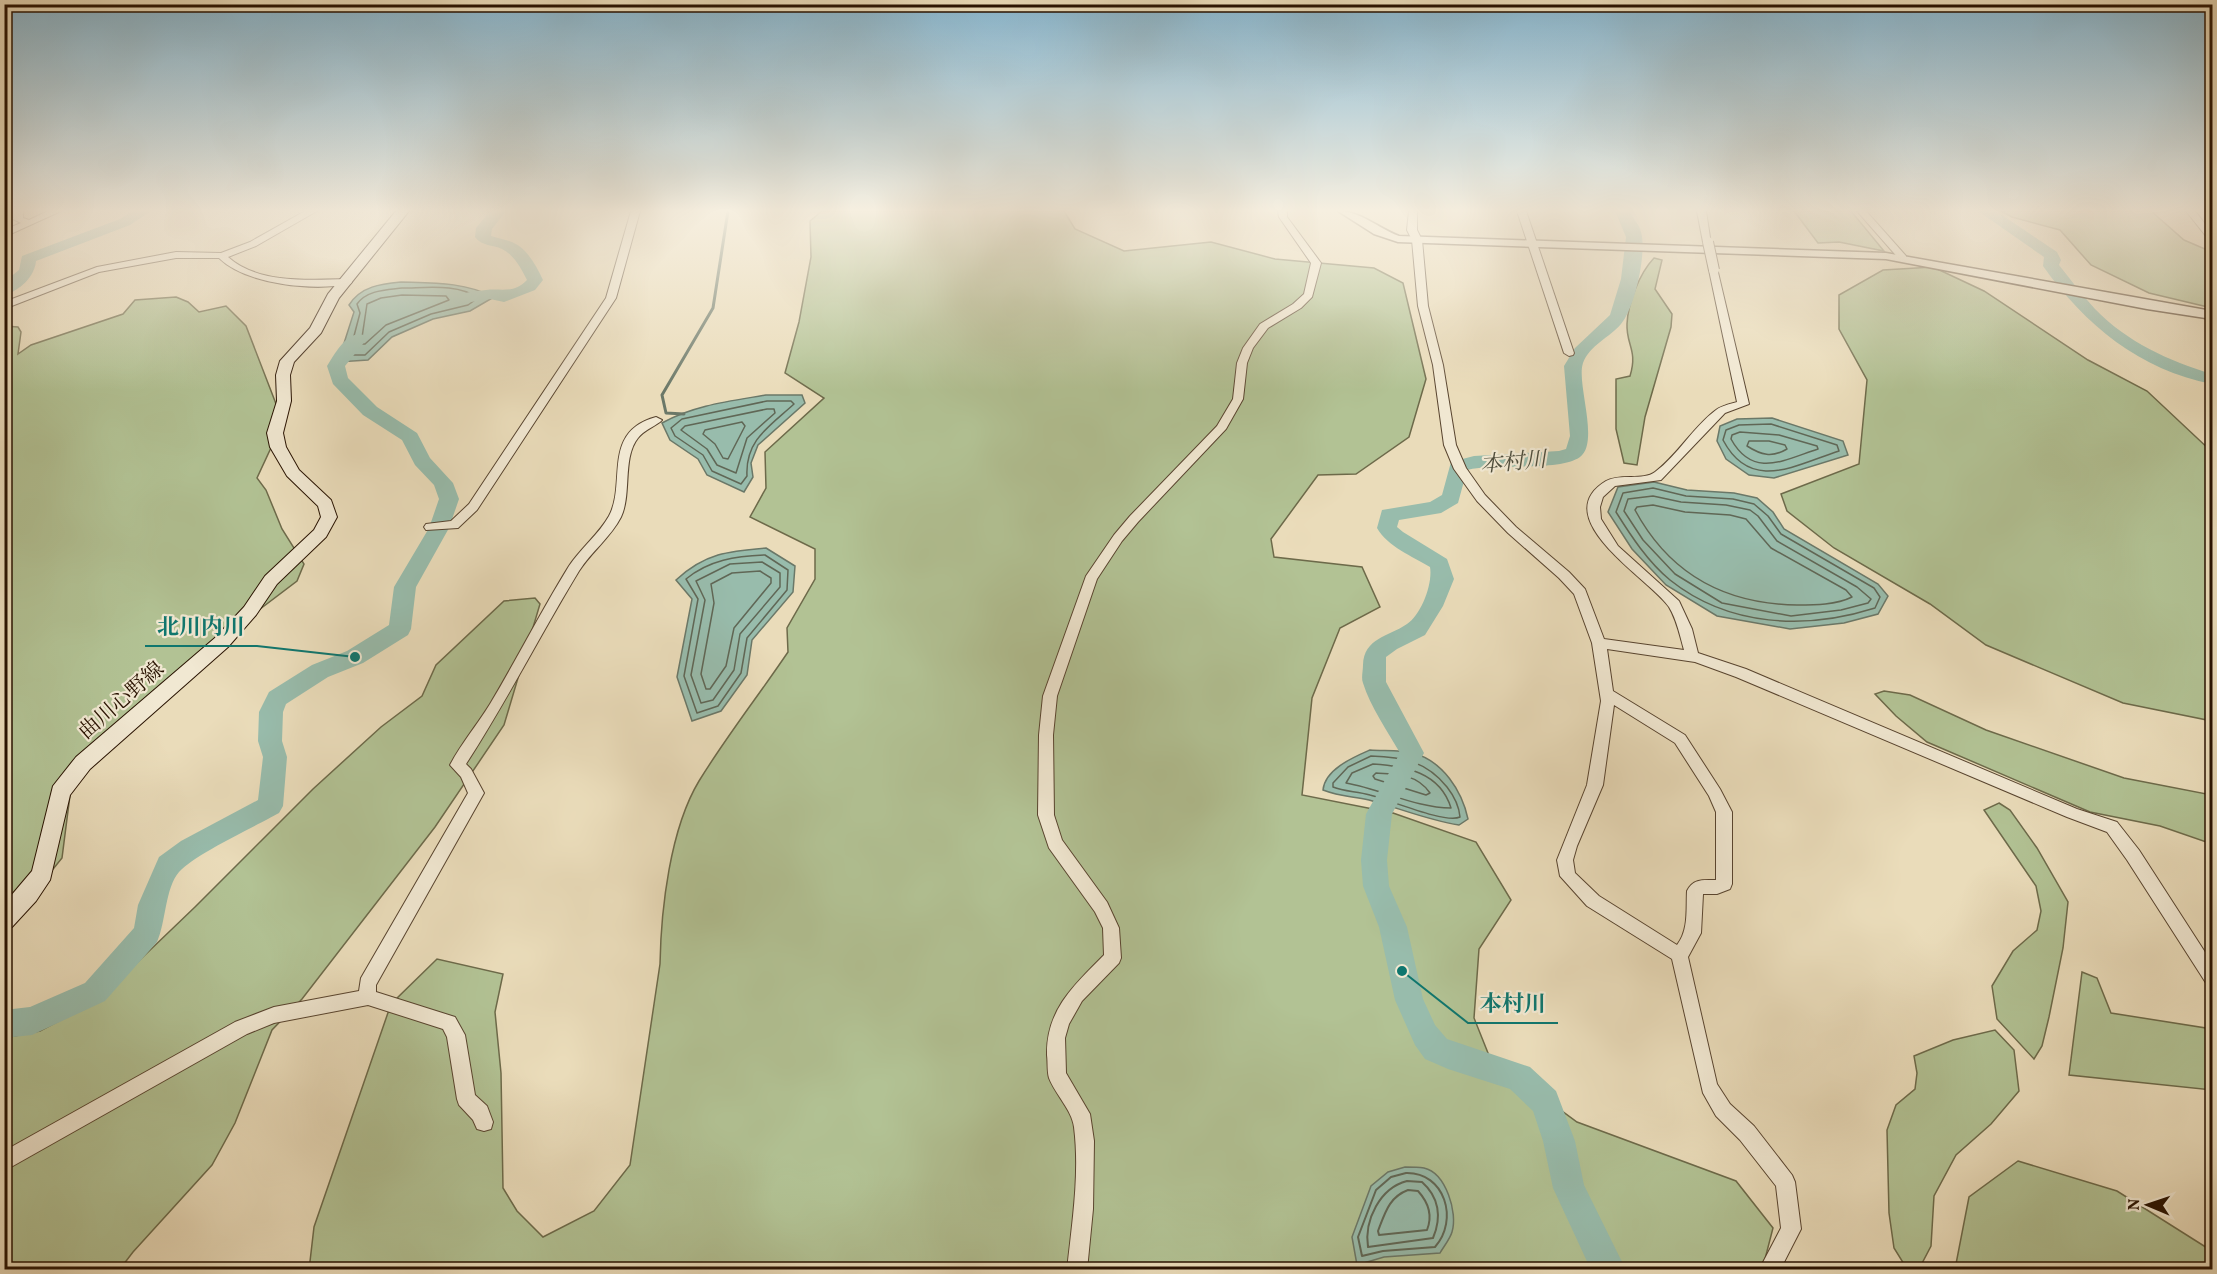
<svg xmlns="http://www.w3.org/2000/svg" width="2217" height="1274" viewBox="0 0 2217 1274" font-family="Vollkorn,'Noto Serif JP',serif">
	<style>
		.green { fill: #b2c294; stroke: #6d6a4a; stroke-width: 1.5 }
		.water { fill: #98bcac; stroke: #6b7868; stroke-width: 1.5 }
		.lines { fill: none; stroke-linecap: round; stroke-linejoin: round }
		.shore-far1 { stroke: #606756; stroke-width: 1.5 }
		.shore { stroke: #606756; stroke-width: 2 }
		.stream { stroke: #6b7868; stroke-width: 3 }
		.river { fill: #98bcac; fill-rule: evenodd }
		.minor-casing { stroke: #58442f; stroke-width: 2 }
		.tertiary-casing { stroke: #58442f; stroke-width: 3 }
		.secondary-casing { stroke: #281201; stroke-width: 2 }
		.minor { fill: #f1e8d2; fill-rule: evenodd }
		.tertiary { fill: #f1e8d2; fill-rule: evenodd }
		.secondary { fill: #f1e8d2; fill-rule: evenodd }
		.minor-bridge-casing { stroke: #58442f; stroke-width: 12; stroke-linecap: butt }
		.minor-bridge { stroke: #f1e8d2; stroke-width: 10 }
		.labels { text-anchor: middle; stroke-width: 4.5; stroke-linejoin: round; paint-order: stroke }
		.street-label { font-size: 21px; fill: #281201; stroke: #f1e8d2 }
		.water-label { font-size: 22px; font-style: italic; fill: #4f4e3d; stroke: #f1e8d2 }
		.leader { fill: none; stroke: #0f766e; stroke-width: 2 }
		.callout-dot { fill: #0f766e; stroke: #f1e8d2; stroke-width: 2 }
		.callout-label { font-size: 22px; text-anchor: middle; font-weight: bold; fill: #0f766e; stroke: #f1e8d2; stroke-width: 4.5; stroke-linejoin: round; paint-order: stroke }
	</style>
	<rect width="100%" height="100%" fill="#eadcba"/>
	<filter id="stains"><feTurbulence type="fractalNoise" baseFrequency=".00333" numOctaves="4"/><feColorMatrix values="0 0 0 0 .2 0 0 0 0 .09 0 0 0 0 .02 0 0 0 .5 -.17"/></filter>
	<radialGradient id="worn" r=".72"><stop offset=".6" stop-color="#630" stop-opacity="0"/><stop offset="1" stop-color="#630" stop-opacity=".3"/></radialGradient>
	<g class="green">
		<path d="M822 211H1064L1075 229 1124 251 1211 242 1275 259 1374 268 1403 283 1426 379 1409 437 1356 474 1318 475 1271 539 1274 557 1362 567 1380 607 1340 628 1312 698 1302 795 1393 813 1476 842 1511 900 1479 949 1474 1018 1490 1058 1577 1122 1736 1181 1773 1228 1765 1259 1758 1269 309 1270 314 1227 391 1004 437 959 503 974 495 1012 501 1073 503 1188 517 1211 543 1237 594 1211 630 1165 660 964C661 909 670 829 699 781 726 737 759 695 788 652L787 628 815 579V549L750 517 766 488 765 452 824 398 785 373 799 322 811 257 810 221Z"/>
		<polygon points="1794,211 1851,211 1884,251 1839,242 1818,243"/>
		<polygon points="2001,211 2151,211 2184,240 2212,252 2212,308 2149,293 2091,265 2060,230 2012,217"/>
		<path d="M1654 258 1662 260 1655 289 1672 314 1671 327 1645 417 1637 465 1624 463 1616 429V379L1630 376C1638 350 1626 345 1627 324 1628 303 1639 274 1654 258Z"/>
		<polygon points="1933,267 1984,291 2088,360 2147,391 2212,452 2212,721 2123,703 1986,645 1930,604 1834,548 1787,511 1781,494 1859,464 1867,380 1839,329 1839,295 1883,270"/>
		<polygon points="176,297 188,302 199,312 226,306 246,326 283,422 257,478 266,490 282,529 304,564 297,581 160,685 74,764 62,858 5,929 5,326 18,327 21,332 18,354 31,345 123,314 135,300"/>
		<polygon points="535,598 540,604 504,725 435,827 302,999 272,1030 235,1123 212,1165 133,1252 120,1269 5,1269 4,1038 40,1031 98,1000 195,907 313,789 381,727 422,696 436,665 504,601"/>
		<polygon points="1884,691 1910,695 1986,730 2124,778 2212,795 2212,844 2160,826 2090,812 1927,742 1896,716 1875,694"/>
		<polygon points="1999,803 2010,810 2037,848 2068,902 2063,948 2049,1017 2042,1046 2034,1059 1997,1019 1992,986 2013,951 2037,930 2041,911 2036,886 1984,810"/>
		<polygon points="2082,972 2097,978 2111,1013 2212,1029 2212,1090 2069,1075"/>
		<polygon points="1995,1030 2014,1050 2019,1091 1991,1124 1956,1155 1934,1196 1931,1246 1919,1269 1907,1269 1894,1248 1889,1213 1887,1130 1896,1105 1915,1089 1917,1073 1914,1056 1953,1040"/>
		<polygon points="2018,1161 2117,1191 2212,1251 2212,1269 1955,1269 1969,1197"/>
	</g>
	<g class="water">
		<path d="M401 282C434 283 464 282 494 297L470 311 433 319 392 337 368 360 338 362 354 312 349 305C361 286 381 284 401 282Z"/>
		<path d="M766 395H802L805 403 758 445 751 463 753 477 744 492 707 475 698 459 670 440 662 423C694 405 731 401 766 395Z"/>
		<polygon points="1772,418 1843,441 1848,455 1774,478 1749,475 1726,459 1717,441 1720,426 1737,419"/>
		<polygon points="1654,482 1687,490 1734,493 1757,498 1773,512 1784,529 1878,584 1888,596 1878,614 1844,623 1790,629 1717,616 1666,585 1632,549 1608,512 1618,487"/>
		<path d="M766 548 795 566 793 592 752 640 747 675 721 711 692 721 677 677 692 599 676 580C705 553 729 551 766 548Z"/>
		<path d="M1370 750C1384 751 1400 750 1413 753 1443 761 1462 791 1468 819L1459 825C1427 820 1399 808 1369 800 1352 796 1341 797 1323 790 1325 769 1354 757 1370 750Z"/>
		<path d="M1405 1167C1411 1167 1418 1167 1424 1168 1446 1173 1458 1213 1452 1232 1450 1239 1444 1246 1440 1253L1384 1257 1357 1265 1352 1237 1371 1186 1388 1172Z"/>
	</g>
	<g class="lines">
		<g class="shore-far1">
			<path d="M402 288C425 288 458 283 478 298L468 305 431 314 389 332 365 355H349L360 313 357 304C367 290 386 290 402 288Z"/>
			<polygon points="402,295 446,296 449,300 386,325 365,344 361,344 367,304 381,298"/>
			<path d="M767 401H791L794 404C770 426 745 440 747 476L741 484 712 471 703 455 675 436 671 428 682 419Z"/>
			<polygon points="767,409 774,409 775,413 747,438 736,473 717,465 707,449 681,430 685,426"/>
			<polygon points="742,422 745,426 728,459 723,458 715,444 703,434 705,430"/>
			<path d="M1771 424 1837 445 1839 451C1795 465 1751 493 1723 440L1726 430 1739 425Z"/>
			<path d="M1740 432 1779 435 1817 446 1818 449C1784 460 1753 479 1731 439L1732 435Z"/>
			<path d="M1749 441H1769L1785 445 1787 449C1772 458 1761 455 1747 446Z"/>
			<path d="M1653 488 1686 496 1733 499 1754 504 1768 516 1781 534 1874 588 1880 597 1875 608C1806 630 1729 627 1670 580 1648 562 1631 536 1616 512L1623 493Z"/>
			<polygon points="1653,496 1681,502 1726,505 1750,510 1758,516 1777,541 1857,587 1871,599 1868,603 1841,610 1791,616 1722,603 1675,574 1643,540 1624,511 1628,499"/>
			<path d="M1653 505 1685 512 1730 515 1746 519 1771 548 1846 590 1852 597C1836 605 1815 605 1797 605 1725 604 1670 575 1635 510L1637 507Z"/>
			<path d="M765 555 788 570 787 590 747 638 741 673 718 706 697 713 684 676 698 599 686 579C709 560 736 556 765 555Z"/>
			<polygon points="762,562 780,573 780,587 740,634 734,670 713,700 701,703 691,675 705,600 696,581 730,564"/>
			<polygon points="760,571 771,578 771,583 734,628 726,666 710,689 706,689 701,674 714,603 711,584 732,573"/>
			<path d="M1371 756C1403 757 1426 761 1447 787 1454 796 1459 805 1460 817 1445 824 1388 799 1370 795 1357 791 1345 792 1333 787V783L1348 767Z"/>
			<path d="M1373 764C1405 766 1440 772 1451 808 1416 808 1381 789 1346 783L1352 773Z"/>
			<path d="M1376 773C1397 774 1417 774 1430 793L1426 795 1375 779 1373 776Z"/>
		</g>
		<g class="shore">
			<path d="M1406 1173C1445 1172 1459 1220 1435 1247L1383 1251 1362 1256 1358 1237 1376 1190 1391 1177Z"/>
			<path d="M1407 1181 1422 1182C1439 1197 1442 1217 1433 1238L1368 1247C1364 1220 1380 1188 1407 1181Z"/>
			<path d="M1408 1190 1418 1191C1428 1202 1433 1215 1427 1230L1379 1235 1378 1231C1385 1213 1389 1197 1408 1190Z"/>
		</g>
		<polyline class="stream" points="684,414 666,413 662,395 713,308 728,211"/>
		<g class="river">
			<path d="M132 211H151L130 225 36 261C35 276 20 291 4 295V282L19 270 22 256 120 219Z"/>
			<path d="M490 211H506L492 229 491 236C497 238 503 239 509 241 526 246 536 265 543 280L535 290 504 302 490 299 458 304 452 302 450 299 452 296C463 293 475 291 486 290 501 288 514 294 527 280 521 268 514 255 502 249 492 244 483 247 475 237L476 228Z"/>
			<path d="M1615 211H1630C1633 218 1639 224 1641 232 1647 252 1635 308 1621 324 1610 337 1589 346 1583 363 1576 383 1600 442 1580 457 1559 472 1495 463 1467 470L1458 503 1441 513 1399 520 1397 527 1403 532 1447 559 1454 579 1443 606 1425 635 1397 649 1386 657V682L1424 753 1392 814 1387 860 1389 886 1407 927 1423 999 1435 1025 1447 1039 1530 1067 1556 1091 1575 1141 1584 1185 1626 1270H1591L1553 1188 1543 1141 1533 1111 1510 1089 1448 1069 1425 1059 1415 1045 1395 1000 1379 927 1363 886 1361 860 1366 814 1400 753C1388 732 1370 706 1363 683 1361 678 1363 671 1363 665 1364 638 1388 637 1407 624 1421 615 1433 584 1430 567 1412 556 1388 547 1377 528L1382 510 1430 502 1442 495 1451 462 1474 456 1559 451 1566 449 1570 436 1564 366 1575 348 1610 315 1621 279 1626 237Z"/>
			<path d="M1978 211H1996L2057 252 2061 260 2059 265C2071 280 2082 295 2095 309 2127 342 2169 361 2212 374V384C2140 370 2085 325 2043 266L2044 257Z"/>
			<path d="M358 334 364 335 367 339 345 366 348 378 377 407 417 433 430 458 453 483 459 499 449 528 416 587 411 629 408 635 363 663 328 677 286 704 283 712 282 741 287 757 283 806 279 813C256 826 195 854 179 872 165 888 166 922 157 942L105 1001 32 1035 4 1038V1010L30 1007 85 983 134 928 138 905 159 857 181 841 258 800 263 757 258 741 259 712 269 692 312 665 347 651 389 625 394 587 429 528 439 499 434 485 415 465 402 440 363 415 333 384 327 366C335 354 343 337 358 334Z"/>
		</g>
		<g class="minor-casing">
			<g id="minor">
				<polygon points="14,211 23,211 23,218 29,220 48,211 61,211 4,237 4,230 21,223 13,219"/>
				<path d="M305 211H317L256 246 228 257C258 284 309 280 347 279L352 282 350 284C313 291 247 285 219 258H176L99 272 4 309V302L97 267 176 252 221 253 250 242Z"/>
				<polygon points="631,211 640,211 616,298 477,510 458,528 426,530 424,527 426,524 451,521 469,504 606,298"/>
				<path d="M1278 211H1287V217L1321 263 1312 297 1301 308 1268 328 1253 348 1247 363 1243 399 1226 429 1138 522 1122 541 1097 579 1057 696 1053 735 1054 815 1062 840 1107 902 1119 928 1121 958 1119 963 1082 1001 1069 1024 1065 1038 1066 1073 1090 1114 1094 1141 1093 1209 1087 1270H1067C1072 1223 1080 1174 1074 1127 1072 1110 1055 1094 1049 1078 1047 1071 1048 1063 1047 1055 1046 1010 1074 985 1104 955L1103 928 1095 912 1049 848 1038 815 1039 735 1043 696 1086 576 1114 535 1130 516 1217 426 1233 399 1237 363 1243 348 1260 324 1293 304 1304 294 1311 263 1279 217Z"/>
				<path d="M1409 211H1417V230L1422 240 1428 306 1443 365 1456 445 1466 468 1485 495 1516 527 1569 572 1585 589 1604 639 1684 650C1680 636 1677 620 1669 607 1651 580 1545 518 1606 481 1620 473 1643 481 1655 472 1678 455 1693 427 1716 410 1721 406 1730 404 1737 402L1709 270 1717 268 1749 404 1725 413 1661 480 1615 486 1603 497 1600 507 1601 519 1618 546 1679 601 1692 629 1698 653 1746 669 2077 809 2117 822 2139 850 2212 963V985L2206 983 2127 860 2107 832 2067 817 1736 677 1695 662 1607 649 1613 691 1685 735 1720 789 1732 812V884L1730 889 1717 894H1703L1701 933 1688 957 1717 1084 1730 1104 1754 1126 1792 1175 1795 1182 1801 1229 1780 1270H1759L1781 1228 1776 1186 1740 1140 1716 1116 1703 1093 1672 959 1587 906 1560 876 1557 860 1587 785 1601 701 1592 643 1574 594 1559 578 1508 533 1477 501 1454 469 1444 445 1433 365 1418 306 1412 240 1407 230ZM1614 705 1675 743 1709 796 1716 812V880C1704 880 1693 878 1687 891 1686 909 1689 930 1677 945L1599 896 1575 873 1573 860 1577 846 1603 785Z"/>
				<polygon points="1517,211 1526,211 1574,353 1573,355 1569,356 1564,353"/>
				<polygon points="1697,211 1706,211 1711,244 1703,242"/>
				<polygon points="1857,211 1866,211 1906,256 1906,260 1900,260"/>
				<polygon points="2186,211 2195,211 2212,233 2212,241 2209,240"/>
				<path d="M656 417 662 420 660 422C653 427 643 431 638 438 622 458 632 494 621 517 611 537 591 552 579 571 540 635 507 701 466 764L471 769 484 793 376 985V992L455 1017 465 1035 475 1095 487 1106 493 1122 491 1129 484 1131 477 1129 473 1120 459 1105 457 1099 447 1037 443 1029 368 1005 274 1023 247 1034 4 1171V1151L235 1022 274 1007 359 991 361 978 468 793 461 777 450 765C461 744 477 725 490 704 517 659 541 611 569 566 581 548 599 534 609 516 627 483 601 432 656 417Z"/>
			</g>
		</g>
		<g class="tertiary-casing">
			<path id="tertiary" d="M1338 211C1360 211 1378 228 1399 236L1886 253 2212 311V319L2147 309 1886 259 1398 242 1374 234Z"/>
		</g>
		<g class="secondary-casing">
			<polygon id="secondary" points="396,211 409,211 339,298 321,333 294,362 290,375 291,401 283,433 286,447 299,470 331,500 337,517 326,537 277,584 256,615 228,647 90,769 70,795 50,880 36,901 12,927 4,930 4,904 32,871 53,786 76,757 216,637 244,607 265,576 314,530 321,517 318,506 287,476 270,447 267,433 277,401 276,375 280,361 310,328 328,294"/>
		</g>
		<use href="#minor" class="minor"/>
		<use href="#tertiary" class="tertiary"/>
		<use href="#secondary" class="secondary"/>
		<g class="minor-bridge-casing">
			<polyline id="minor-bridge" points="1708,242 1714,270"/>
		</g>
		<use href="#minor-bridge" class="minor-bridge"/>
	</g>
	<linearGradient id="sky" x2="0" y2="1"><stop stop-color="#88b7d0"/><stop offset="0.54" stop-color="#f6efe0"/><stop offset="1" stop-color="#f6efe0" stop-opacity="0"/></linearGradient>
	<rect width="2217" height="390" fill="url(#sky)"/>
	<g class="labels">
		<g class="street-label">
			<text transform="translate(121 700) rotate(-41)" y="7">曲川心野線</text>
		</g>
		<g class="water-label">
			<text transform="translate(1513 461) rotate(-5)" y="8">本村川</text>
		</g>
	</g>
	<path class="leader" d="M355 657L257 646H145M1402 971L1468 1023H1558"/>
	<g class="callout-dot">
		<circle cx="355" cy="657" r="6"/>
		<circle cx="1402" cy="971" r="6"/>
	</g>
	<g class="callout-label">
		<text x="201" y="634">北川内川</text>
		<text x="1513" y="1011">本村川</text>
	</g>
	<rect width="2217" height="1274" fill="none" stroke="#eadcba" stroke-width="24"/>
	<rect x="6" y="6" width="2205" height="1262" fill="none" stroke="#281201" stroke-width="3"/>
	<rect x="12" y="12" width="2193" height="1250" fill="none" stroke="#281201" stroke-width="1.5"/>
	<g transform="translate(2148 1205) rotate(272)" stroke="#f1e8d2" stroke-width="4.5" paint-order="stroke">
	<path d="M0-4.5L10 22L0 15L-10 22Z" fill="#281201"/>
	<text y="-9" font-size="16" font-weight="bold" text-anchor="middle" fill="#281201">N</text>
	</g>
	<rect width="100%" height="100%" filter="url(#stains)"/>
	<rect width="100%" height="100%" fill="url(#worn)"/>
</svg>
